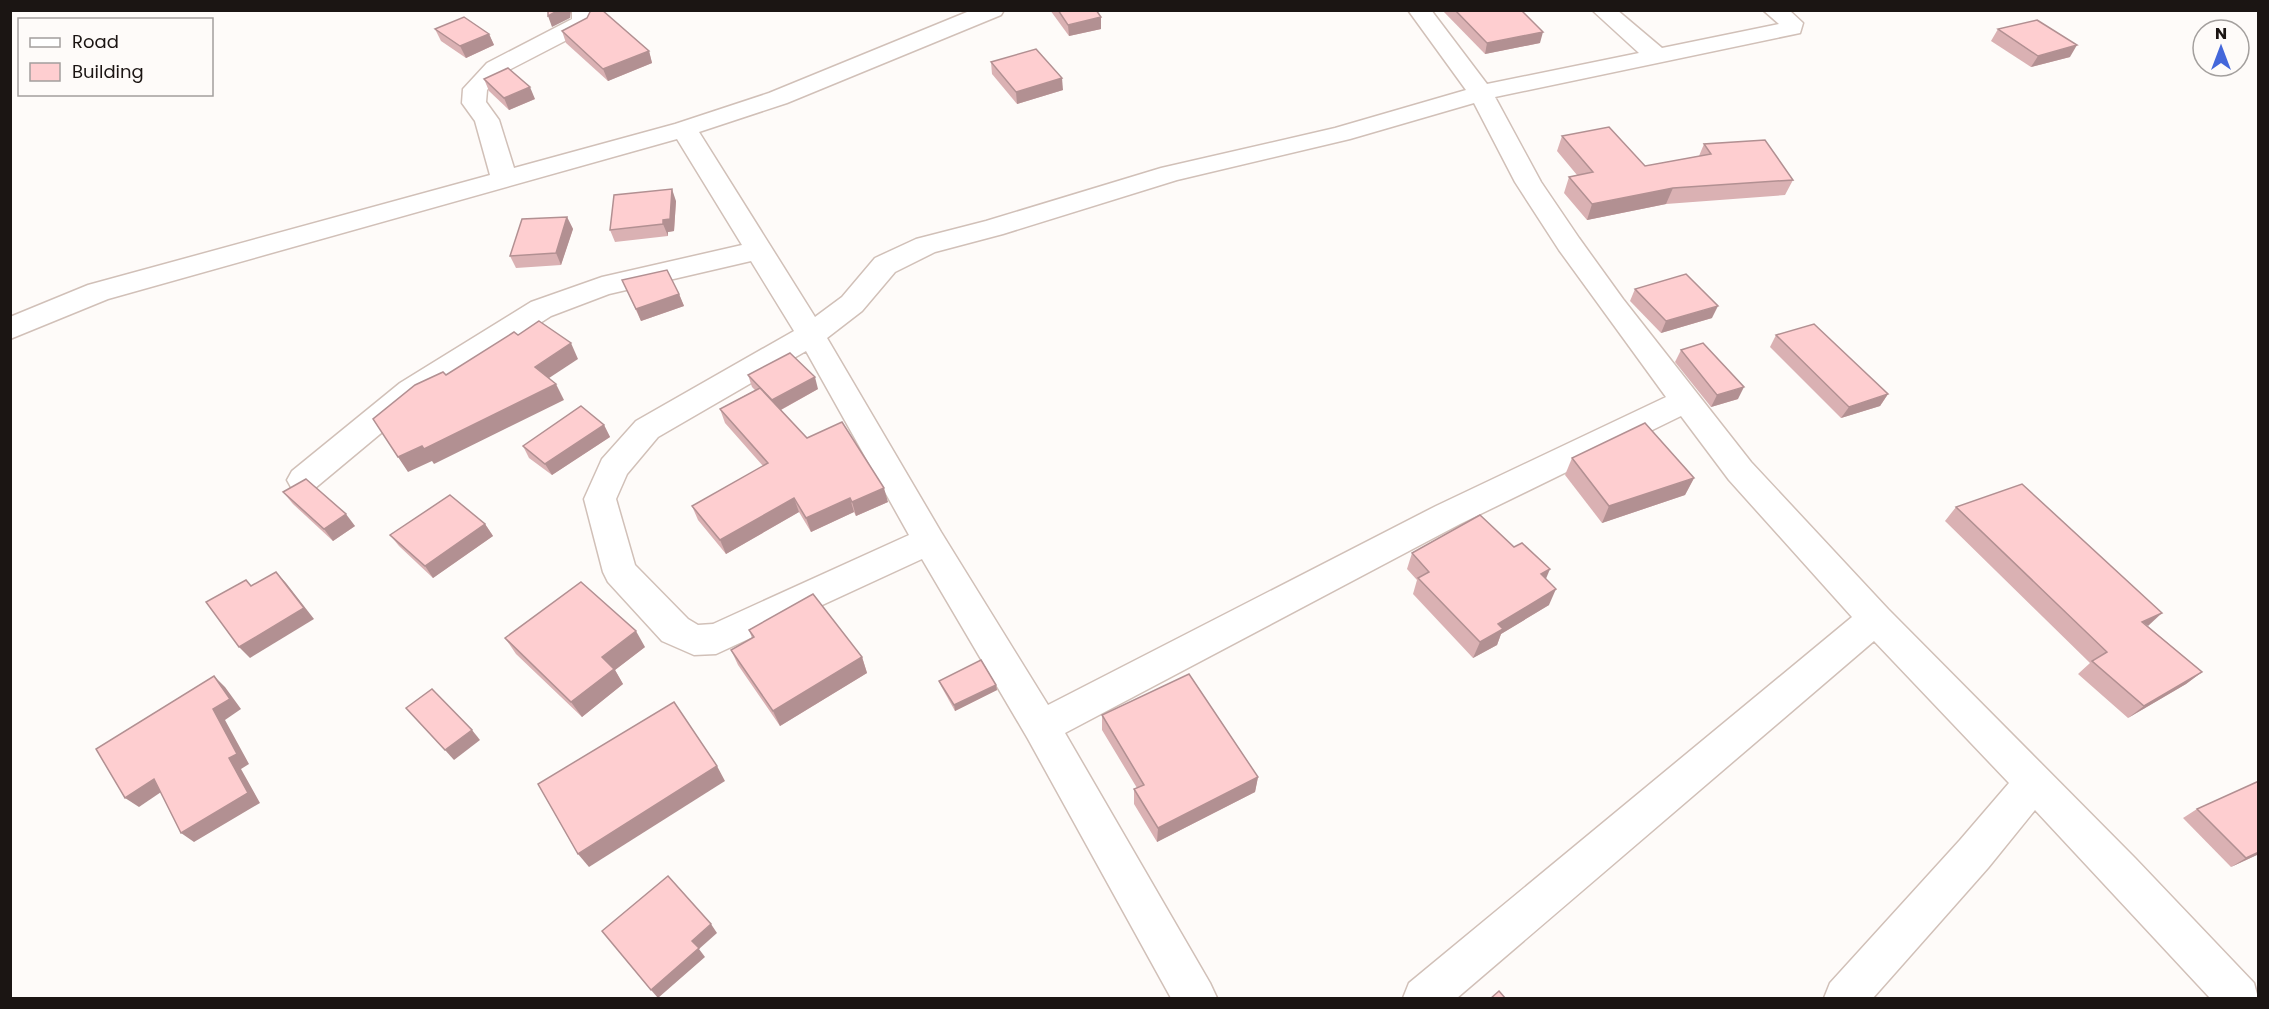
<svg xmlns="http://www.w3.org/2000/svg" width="2269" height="1009" viewBox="0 0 2269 1009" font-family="Poppins,sans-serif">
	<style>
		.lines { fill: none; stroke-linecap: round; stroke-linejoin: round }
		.minor-casing { stroke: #d1c0b8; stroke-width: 3 }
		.minor { fill: #fff; fill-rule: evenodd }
		.wall { fill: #dab1b3 }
		.shaded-wall { fill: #b29092 }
		.building { fill: #feced0; stroke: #b29092; stroke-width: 1.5 }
	</style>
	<rect width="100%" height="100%" fill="#fefbf9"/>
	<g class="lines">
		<g class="minor-casing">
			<path id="minor" d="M572 10H594L596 16 590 28 503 73 487 90 486 102 499 120 514 168 675 124 769 93 972 10H1004L1001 15 787 103 699 132 815 317 842 297 875 258 916 239 986 221 1161 168 1335 128 1466 90 1408 10H1431L1487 84 1639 53 1592 10H1617L1662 48 1779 24 1763 10H1789L1803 23 1800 33 1495 97 1541 182 1579 238 1623 299 1751 462 1888 609 2135 858 2254 983 2258 998H2210L2035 810 1988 868 1873 998H1824L1830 983 1960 840 2009 783 1874 641 1457 998H1403L1409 983 1852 617 1729 480 1681 416 1460 524 1065 733 1210 983 1217 998H1171L1028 739 922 559 716 654 694 655 662 641 608 582 603 572 584 499 602 459 636 421 794 331 751 261 609 294 551 316 422 399 314 489 303 492 292 489 287 480 292 471 400 383 531 302 602 277 742 245 677 139 108 299 10 339V317L88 285 490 175 475 121 462 103 463 89 487 63 572 19ZM1474 103 1515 182 1559 250 1666 397 1436 506 1048 705 941 532 827 338 862 311 895 272 935 252 1003 234 1177 180 1350 139ZM806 351 909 535 713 624 698 625 688 619 635 565 616 499 627 474 658 437Z"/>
		</g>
		<use href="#minor" class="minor"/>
	</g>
	<g class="wall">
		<polygon points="1050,10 1096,10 1101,29 1069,36"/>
		<polygon points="1442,10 1521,10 1540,43 1485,54"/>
		<polygon points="587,18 649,51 652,63 608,81 566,43 562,31"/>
		<polygon points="435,29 489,34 494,45 466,58 441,41"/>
		<polygon points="1998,29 2070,57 2031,67 1991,41"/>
		<polygon points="991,62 1063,90 1017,104 992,74"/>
		<polygon points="484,79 535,99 509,110 489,91"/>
		<polygon points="1562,136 1645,166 1699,156 1704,144 1793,180 1785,195 1666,204 1587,220 1564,193 1569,177 1577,175 1557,151"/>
		<polygon points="676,201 674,231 668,232 668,236 615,242 610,230"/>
		<polygon points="567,217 573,229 561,265 516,268 510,256"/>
		<polygon points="622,280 679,294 684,306 641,321"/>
		<polygon points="1635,289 1712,318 1661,333 1630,301"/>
		<polygon points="1776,335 1888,394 1880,406 1841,418 1770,347"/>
		<polygon points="1681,350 1738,399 1711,407 1675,362"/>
		<polygon points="748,375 818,389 781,410 807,438 888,502 856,516 854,512 811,532 799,512 726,554 698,520 692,506 763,466 725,423 720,409 755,390 752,387"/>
		<polygon points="604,425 610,437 552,475 529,458 523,446"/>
		<polygon points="1572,458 1694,478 1685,495 1602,523 1565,475"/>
		<polygon points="283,492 355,526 333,541 293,504"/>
		<polygon points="1956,507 2148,626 2202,672 2186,684 2128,718 2078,674 2090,663 1945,521"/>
		<polygon points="485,524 493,536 433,578 399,546 390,535"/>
		<polygon points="1412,553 1545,579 1549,605 1501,634 1497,645 1473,658 1413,594 1417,580 1407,569"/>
		<polygon points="749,630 862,657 867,673 780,726 738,665 731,650 752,638"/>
		<polygon points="505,638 645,647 615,670 623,684 582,717 516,654"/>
		<polygon points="939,681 996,685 997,690 955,711 941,686"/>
		<polygon points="1102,715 1258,777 1255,792 1157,842 1134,804 1134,789 1137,788 1102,730"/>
		<polygon points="2259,781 2259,854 2231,867 2183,818 2197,809"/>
	</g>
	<g class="shaded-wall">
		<polygon points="559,10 571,10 570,18 552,27 548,16"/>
		<polygon points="1101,17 1101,29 1069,36 1068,25"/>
		<polygon points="1543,32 1540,43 1485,54 1487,43"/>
		<polygon points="489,34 494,45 466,58 460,46"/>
		<polygon points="2077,45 2070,57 2031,67 2038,56"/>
		<polygon points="649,51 652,63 608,81 603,69"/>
		<polygon points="1062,78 1063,90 1017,104 1016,92"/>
		<polygon points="530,87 535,99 509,110 504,98"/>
		<polygon points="1673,188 1666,204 1587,220 1592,204"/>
		<polygon points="672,189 676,201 674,231 668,232 668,236 663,224 663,220"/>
		<polygon points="567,217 573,229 561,265 556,253"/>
		<polygon points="679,294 684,306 641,321 636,309"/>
		<polygon points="1718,306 1712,318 1661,333 1666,321"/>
		<polygon points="571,343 578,359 543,382 535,367"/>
		<polygon points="815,377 818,389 775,413 771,401"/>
		<polygon points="556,384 564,400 434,464 432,461 408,472 398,457"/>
		<polygon points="1744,387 1738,399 1711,407 1717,395"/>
		<polygon points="1888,394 1880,406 1841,418 1849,407"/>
		<polygon points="604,425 610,437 552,475 545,464"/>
		<polygon points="1694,478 1685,495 1602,523 1609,506"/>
		<polygon points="884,488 888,502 856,516 852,502"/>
		<polygon points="794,498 799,512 726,554 720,540"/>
		<polygon points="850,498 854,512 811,532 806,518"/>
		<polygon points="346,514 355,526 333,541 324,529"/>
		<polygon points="485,524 493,536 433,578 425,566"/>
		<polygon points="1550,569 1543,586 1541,574"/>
		<polygon points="276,572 286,583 314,619 250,658 239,647"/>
		<polygon points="1556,589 1549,605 1501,634 1497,645 1473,658 1480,642 1498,624"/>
		<polygon points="2162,613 2148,626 2142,622"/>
		<polygon points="636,631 645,647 615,670 623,684 582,717 571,702 602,657"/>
		<polygon points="862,657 867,673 780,726 773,711"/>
		<polygon points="2202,672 2186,684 2128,718 2144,706"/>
		<polygon points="214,676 225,687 241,709 225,720 249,764 241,769 260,803 194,842 181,833 229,758 213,709"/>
		<polygon points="996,685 997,690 955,711 954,705"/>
		<polygon points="472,730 480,740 454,760 445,750"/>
		<polygon points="717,766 725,781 589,867 578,854"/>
		<polygon points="1258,777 1255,792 1157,842 1158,828"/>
		<polygon points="154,779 167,788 139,807 125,798"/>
		<polygon points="2259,852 2259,854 2231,867 2246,858"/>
		<polygon points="711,924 717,933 699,949 705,957 658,998 651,990 692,941"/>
	</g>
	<g class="building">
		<polygon points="548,10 559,10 548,16"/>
		<polygon points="591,10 602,10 649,51 603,69 562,31 587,18"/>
		<polygon points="1058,10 1096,10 1101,17 1068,25"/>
		<polygon points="1455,10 1521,10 1543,32 1487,43"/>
		<polygon points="464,17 489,34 460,46 435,29"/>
		<polygon points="2037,20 2077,45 2038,56 1998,29"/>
		<polygon points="1036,49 1062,78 1016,92 991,62"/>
		<polygon points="508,68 530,87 504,98 484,79"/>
		<polygon points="1609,127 1645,166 1711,154 1704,144 1765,140 1793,180 1673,188 1592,204 1569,177 1593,172 1562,136"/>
		<polygon points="672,189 670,219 663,220 663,224 610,230 614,195"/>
		<polygon points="567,217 556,253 510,256 522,219"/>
		<polygon points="667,270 679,294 636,309 622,280"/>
		<polygon points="1686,274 1718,306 1666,321 1635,289"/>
		<polygon points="539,321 571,343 535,367 556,384 424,449 422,446 398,457 373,419 415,385 443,372 446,375 514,332 518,335"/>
		<polygon points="1814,324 1888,394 1849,407 1776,335"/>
		<polygon points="1703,343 1744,387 1717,395 1681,350"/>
		<polygon points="790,353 815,377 772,400 748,375"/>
		<polygon points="760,388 807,438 842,422 884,488 852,502 850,498 806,518 794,498 720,540 692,506 768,463 720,409"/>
		<polygon points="581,406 604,425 545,464 523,446"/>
		<polygon points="1645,423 1694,478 1609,506 1572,458"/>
		<polygon points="306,479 346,514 324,529 283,492"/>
		<polygon points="2022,484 2162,613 2142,622 2202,672 2144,706 2092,661 2107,652 1956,507"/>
		<polygon points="450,495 485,524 425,566 390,535"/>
		<polygon points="1480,515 1514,547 1522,543 1550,569 1541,574 1556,589 1498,624 1503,629 1480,642 1418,578 1429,572 1412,553"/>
		<polygon points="276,572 304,608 239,647 206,602 246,580 251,586"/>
		<polygon points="581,582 636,631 602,657 614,669 571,702 505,638"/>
		<polygon points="813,594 862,657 773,711 731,650 754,637 749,630"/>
		<polygon points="981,660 996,685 954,705 939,681"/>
		<polygon points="1189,674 1258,777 1158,828 1134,789 1144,785 1102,715"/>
		<polygon points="214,676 230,699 213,709 237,754 229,758 248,793 181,833 154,779 125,798 96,749"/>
		<polygon points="432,689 472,730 445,750 406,708"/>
		<polygon points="674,702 717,766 578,854 538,784"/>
		<polygon points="2259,781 2259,852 2246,858 2197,809"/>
		<polygon points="668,876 711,924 692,941 699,948 651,990 602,931"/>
		<polygon points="1499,991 1506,999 1490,999"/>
	</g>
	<rect width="2269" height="1009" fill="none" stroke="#1b1513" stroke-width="24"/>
	<rect x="18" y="18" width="195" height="78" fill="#fefbf9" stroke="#a39f9d" stroke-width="1.5"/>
	<rect x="30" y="38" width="30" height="9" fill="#ffffff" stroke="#a39f9d" stroke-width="1.5"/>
	<text x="72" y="48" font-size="18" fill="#1b1513">Road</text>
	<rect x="30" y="63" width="30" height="18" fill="#feced0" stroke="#a39f9d" stroke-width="1.5"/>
	<text x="72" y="78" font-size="18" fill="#1b1513">Building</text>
	<g transform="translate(2221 48)"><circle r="28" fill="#fefbf9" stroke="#a39f9d" stroke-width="1.5"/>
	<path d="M0-4.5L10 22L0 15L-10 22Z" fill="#4467da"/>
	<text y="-9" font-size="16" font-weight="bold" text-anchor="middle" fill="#1b1513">N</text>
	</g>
</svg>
